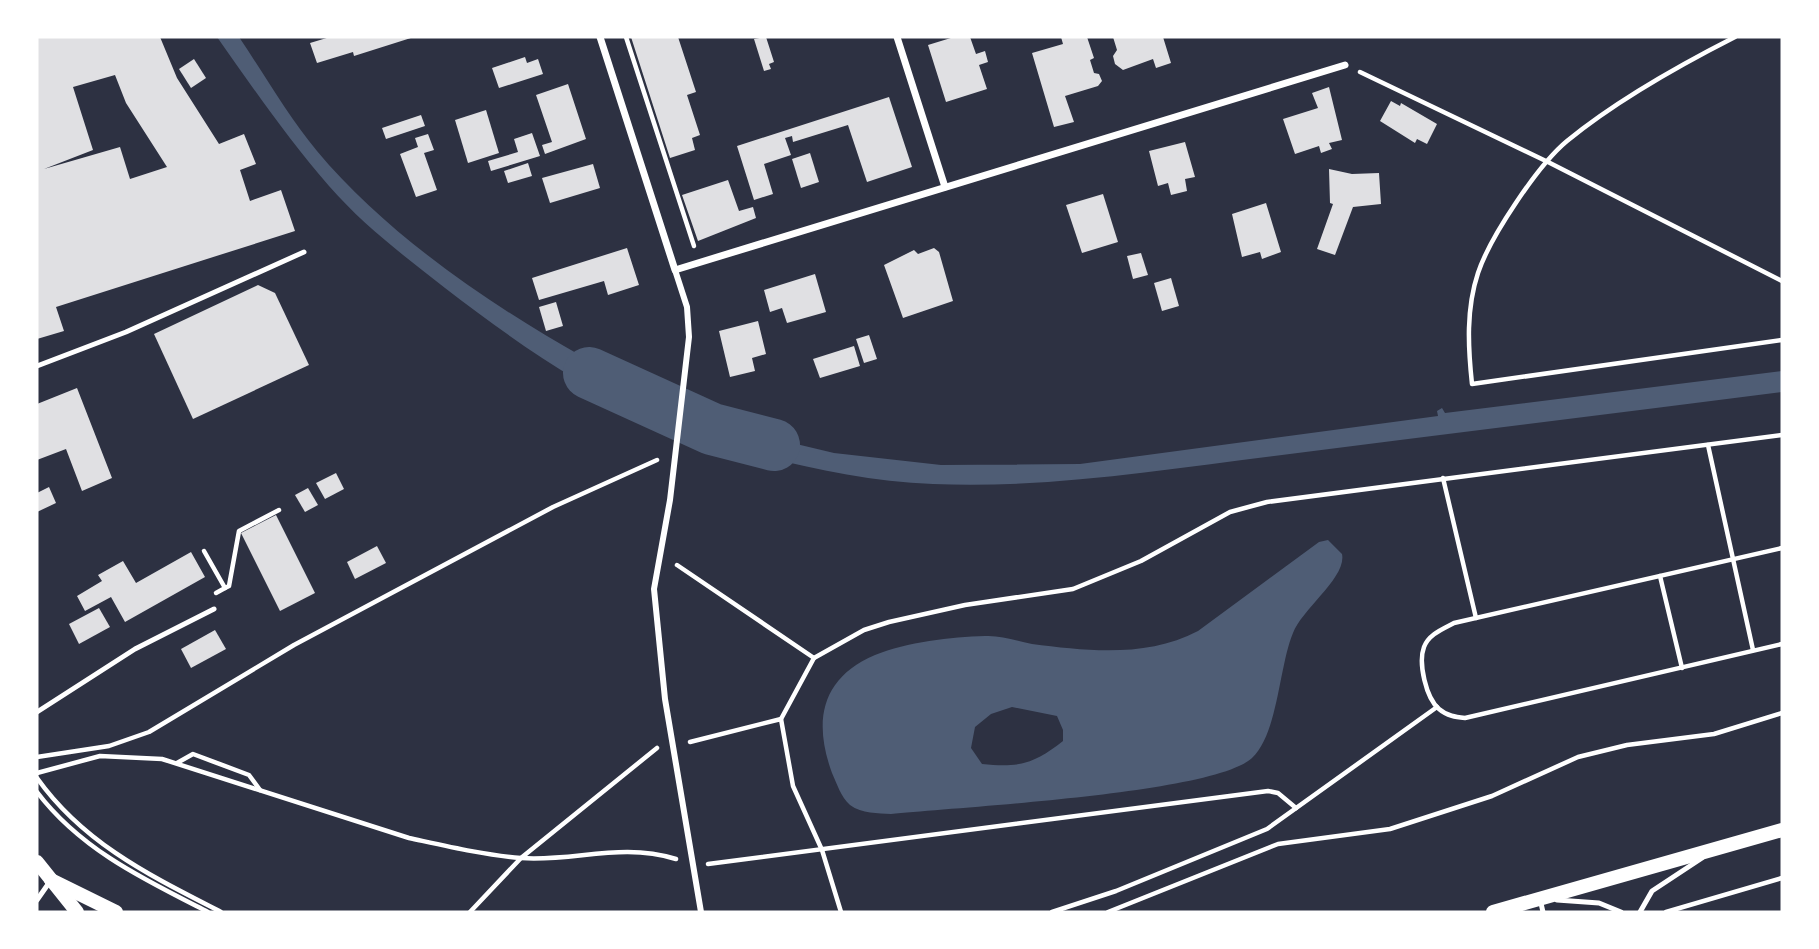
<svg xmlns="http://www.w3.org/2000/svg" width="1819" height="949" viewBox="0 0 1819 949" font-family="Commissioner,sans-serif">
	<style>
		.water { fill: #4f5d75; fill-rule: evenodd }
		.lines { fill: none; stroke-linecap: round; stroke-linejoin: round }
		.river { stroke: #4f5d75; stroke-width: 52 }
		.building { fill: #e0e0e3; fill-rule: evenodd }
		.path { stroke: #fff; stroke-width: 4.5 }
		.service { stroke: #fff; stroke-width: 5 }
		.pedestrian { stroke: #fff; stroke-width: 6 }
		.minor { stroke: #fff; stroke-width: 7 }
		.secondary { stroke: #fff; stroke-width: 14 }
	</style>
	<rect width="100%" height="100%" fill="#2d3142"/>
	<g class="water">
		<path d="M217 37H239C264 74 288 116 317 151 401 252 539 337 656 396L652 418C577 386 509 337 445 288 404 256 363 225 329 186 288 139 253 88 217 37Z"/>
		<path d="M1782 371V392C1615 413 1449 434 1282 455 1167 469 1049 489 933 484 854 481 778 461 702 440L705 417 767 437 834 453 941 465 1080 464 1438 416 1437 411 1442 408 1445 413Z"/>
		<path d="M1328 540 1342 554C1347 577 1302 609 1293 633 1279 666 1278 734 1252 758 1213 794 957 807 891 814 878 813 862 814 850 805 841 797 837 784 832 773 813 721 821 678 875 655 907 642 951 637 985 636 1000 635 1017 641 1032 644 1087 651 1147 658 1198 631L1319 542ZM1012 707 1057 716 1063 730V741C1034 764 1018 768 982 764L971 748 975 727 991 714Z"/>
	</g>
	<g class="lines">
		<polyline class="river" points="589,373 712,429 774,445"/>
	</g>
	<g class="building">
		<path d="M37 37H160L177 78 219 144 244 134 256 164 240 170 250 201 281 190 295 231 56 307 64 331 37 339ZM115 75 126 103 167 167 130 179 120 147 44 169 93 150 73 87Z"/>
		<polygon points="330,37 414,37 354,56 353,52 317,63 310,43"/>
		<polygon points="631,37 678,37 696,92 687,95 700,135 692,138 695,150 670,158"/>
		<polygon points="766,37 774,62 769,64 771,69 764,71 754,39"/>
		<polygon points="954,37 970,37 976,54 985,51 988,62 979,65 987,89 946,102 928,45"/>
		<polygon points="1061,37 1087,37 1094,58 1090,60 1094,73 1099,74 1102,81 1098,86 1065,96 1074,122 1054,127 1032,53 1063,44"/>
		<polygon points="1113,37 1163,37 1171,63 1156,68 1153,59 1123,70 1115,64 1113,56 1117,50"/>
		<polygon points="525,57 527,63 538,59 543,74 499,88 492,68"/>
		<polygon points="194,59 206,78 191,88 179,69"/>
		<polygon points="568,84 586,139 545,154 542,145 552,142 536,95"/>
		<polygon points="1329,87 1342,140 1329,143 1332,149 1321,153 1319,146 1295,154 1283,119 1318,108 1312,93"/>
		<polygon points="889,97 912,167 867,182 848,125 793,142 792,136 785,138 791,155 764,164 773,194 754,200 737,146"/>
		<polygon points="1391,101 1400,106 1401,103 1437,124 1427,144 1417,139 1415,143 1380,121"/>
		<polygon points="486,110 499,153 468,163 455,120"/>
		<polygon points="421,115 425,126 386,139 382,128"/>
		<polygon points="532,133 540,156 491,171 488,161 518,152 514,139"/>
		<polygon points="428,134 434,150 424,153 437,190 416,197 400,154 418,147 415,138"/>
		<polygon points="1185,142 1195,177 1185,179 1187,191 1171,195 1168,183 1158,186 1149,151"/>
		<polygon points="810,153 819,182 801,188 792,159"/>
		<polygon points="528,163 532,176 508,183 504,171"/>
		<polygon points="593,164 600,188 550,203 542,178"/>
		<polygon points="1329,169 1352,174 1379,173 1381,204 1353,207 1335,255 1317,249 1333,204 1330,203"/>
		<polygon points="728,180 739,211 753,207 756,218 698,241 682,195"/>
		<polygon points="1103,194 1118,242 1082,253 1066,205"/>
		<polygon points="1266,203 1281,252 1262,259 1260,252 1242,257 1232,214"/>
		<polygon points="627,248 639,285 608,295 604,281 539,300 532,278"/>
		<polygon points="934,248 939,252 953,301 903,318 884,265 914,250 918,254"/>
		<polygon points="1141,253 1148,275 1133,279 1127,256"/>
		<polygon points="815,274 826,312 787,323 782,308 770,312 764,290"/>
		<polygon points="1171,278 1179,306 1162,311 1154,283"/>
		<polygon points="258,285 275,293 309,365 193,419 154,334"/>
		<polygon points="556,302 563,326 546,331 539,307"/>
		<polygon points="758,321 766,354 752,358 755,371 730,377 719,331"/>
		<polygon points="869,335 877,359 864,363 856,339"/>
		<polygon points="854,346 860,366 820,378 813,359"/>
		<polygon points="77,388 112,478 82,491 66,449 37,460 37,404"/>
		<polygon points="336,473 344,489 325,499 316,483"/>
		<polygon points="49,487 56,503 37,512 37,493"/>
		<polygon points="308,488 318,505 305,512 295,495"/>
		<polygon points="276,515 315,593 280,611 241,533"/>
		<polygon points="377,546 386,563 355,579 347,562"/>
		<polygon points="191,552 205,577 125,622 111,597 85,611 77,596 102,581 98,575 123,561 136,583"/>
		<polygon points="99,608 110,627 79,644 69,624"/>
		<polygon points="215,630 226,649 191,668 181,649"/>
	</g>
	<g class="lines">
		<g class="path">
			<polyline points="626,37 694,246"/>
			<path d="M1735 37C1678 66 1617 100 1567 141 1538 165 1490 237 1478 273 1466 309 1468 347 1472 384L1782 340"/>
			<polyline points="1360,72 1548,162 1782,281"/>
			<polyline points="1708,445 1753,650"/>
			<polyline points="1443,478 1476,618"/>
			<path d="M1782 548 1454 623C1443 629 1429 634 1424 647 1418 663 1426 698 1439 709 1447 716 1456 717 1465 718L1782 644"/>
			<polyline points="204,551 225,588 216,593"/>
			<polyline points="677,565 814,658"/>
			<polyline points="1660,576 1682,668"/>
			<polyline points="225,588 229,586 239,531 279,510"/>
			<polyline points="690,742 781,719"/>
			<polyline points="37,757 109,746 149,732 294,645 553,507 657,460"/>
			<polyline points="177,763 193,754 249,775 260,790"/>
			<path d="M37 773 100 756 162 759 409 838C446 846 484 855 521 858 575 862 620 842 676 859"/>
			<path d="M37 778C84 844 151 876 221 912"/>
			<path d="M37 792C81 850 145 880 208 912"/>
			<polyline points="708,864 1268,791 1278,793 1296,808"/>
			<polyline points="470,912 521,858 657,748"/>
			<polyline points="841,912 822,850 793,786 781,719 814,658 864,630 889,622 965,605 1073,589 1141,561 1230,512 1267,502 1782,435"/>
			<polyline points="1052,912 1116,891 1267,829 1437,707"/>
			<polyline points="1108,912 1278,844 1390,829 1492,796 1578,757 1627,745 1714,734 1782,713"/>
			<polyline points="1666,912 1782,878"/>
		</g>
		<g class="service">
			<polyline points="37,366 126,332 304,252"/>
			<polyline points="37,712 135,649 214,609"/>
			<polyline points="1540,899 1543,912"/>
			<polyline points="37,900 51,880"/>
			<polyline points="1557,900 1599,903 1621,912"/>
			<polyline points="1640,912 1652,891 1702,858"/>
		</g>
		<polyline class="pedestrian" points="675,270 687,307 689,337 670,500 654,589 665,699 701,912"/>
		<g class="minor">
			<polyline points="600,37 675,270 1345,65"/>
			<polyline points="897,37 945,187"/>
		</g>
		<g class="secondary">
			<polyline points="37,862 77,912"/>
			<polyline points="51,880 116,912"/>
			<polyline points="1493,912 1782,830"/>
		</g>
	</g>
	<rect width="1819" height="949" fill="none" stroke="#ffffff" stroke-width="77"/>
</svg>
